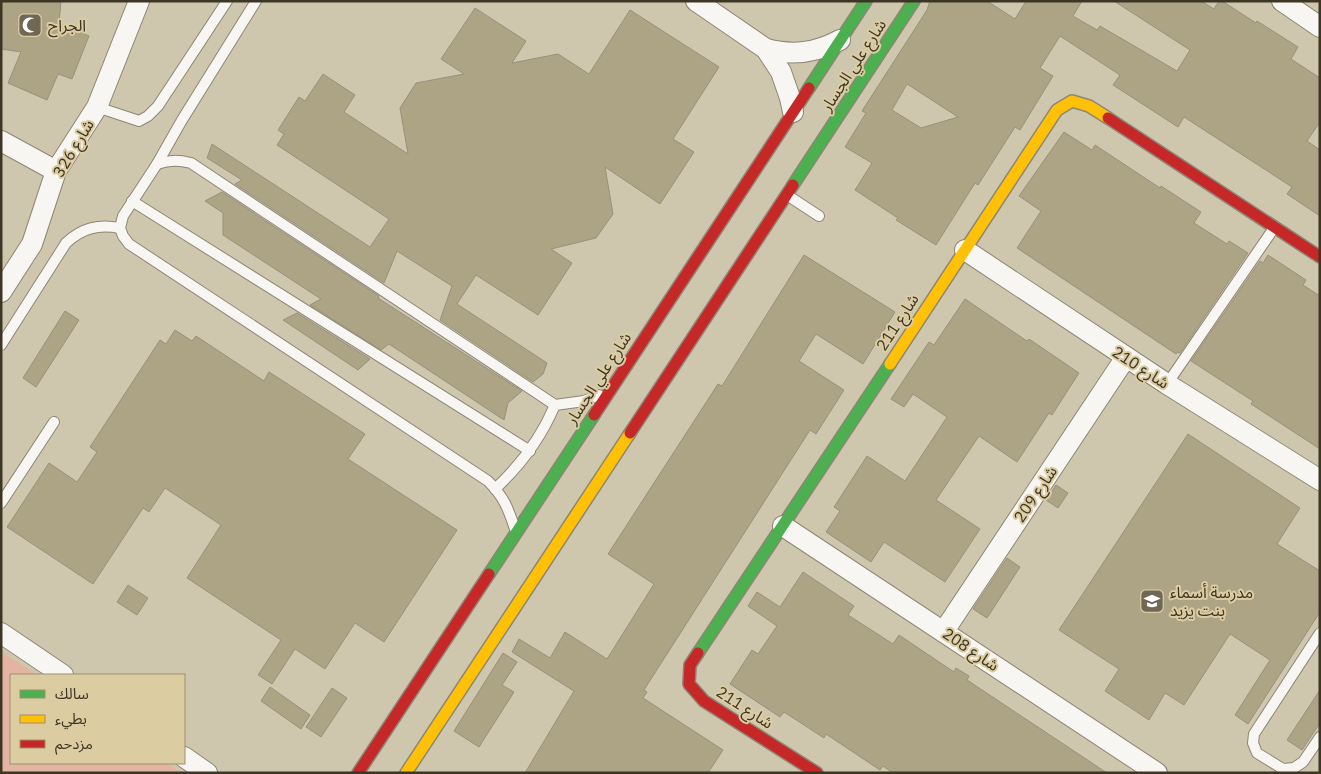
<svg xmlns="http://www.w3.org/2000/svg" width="1321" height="774" viewBox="0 0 1321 774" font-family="'IBM Plex Sans','Noto Sans Arabic',sans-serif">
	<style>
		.green { fill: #e3b4a1 }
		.building { fill: #ada385; stroke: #97917e; fill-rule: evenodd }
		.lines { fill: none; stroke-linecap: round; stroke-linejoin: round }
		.lane-casing { stroke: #8c8674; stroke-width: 12 }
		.street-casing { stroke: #8c8674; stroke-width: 22 }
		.fast-casing { stroke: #8c8674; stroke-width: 14 }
		.slow-casing { stroke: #8c8674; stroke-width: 14 }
		.jam-casing { stroke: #8c8674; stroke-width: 14 }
		.lane { stroke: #f8f6f3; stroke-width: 10 }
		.street { stroke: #f8f6f3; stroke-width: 20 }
		.fast { stroke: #4caf50; stroke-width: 11 }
		.slow { stroke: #ffc107; stroke-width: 11 }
		.jam { stroke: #c62828; stroke-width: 11 }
		.labels { text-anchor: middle; stroke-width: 4; stroke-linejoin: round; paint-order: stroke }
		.poi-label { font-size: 16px; fill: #3d3625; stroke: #dccca1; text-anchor: start }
		.street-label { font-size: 16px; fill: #3d3625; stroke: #dccca1 }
	</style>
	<rect width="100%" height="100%" fill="#cfc6ae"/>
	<polygon class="green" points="4,653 37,675 11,675 11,763 166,763 181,773 1,773 1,658"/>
	<g class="building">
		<polygon points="1,1 61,1 59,23 89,36 72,79 58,74 47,100 8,83 21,52 1,49"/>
		<path d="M930 1H987L1015 19 1026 1H1082L1073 16 1097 30 1100 26 1177 71 1190 50 1114 1H1201L1214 9 1219 1H1222L1256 23 1257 21 1298 47 1291 59 1320 78V122L1307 141 1320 150V216L1287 194 1292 187 1184 117 1178 127 1113 85 1120 75 1060 36 1040 68 1053 76 1020 130 1015 127 978 185 975 183 936 245 896 220 898 218 855 190 872 163 845 147 866 113 862 111 927 10ZM907 84 958 117 921 128 892 110Z"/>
		<polygon points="475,8 526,41 512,63 558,54 589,74 630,10 719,67 673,139 694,152 660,204 605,167 613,214 596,238 551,249 572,263 538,315 476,275 457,304 547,363 543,374 533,382 440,320 452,286 397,251 384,283 235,184 242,180 207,158 212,144 370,247 389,219 277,145 284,134 278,130 299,97 305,101 323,74 355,95 344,112 408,154 400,108 416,83 464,74 441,59"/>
		<polygon points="1064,132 1092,150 1095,145 1160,188 1161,186 1201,212 1194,223 1227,244 1229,241 1248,253 1180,353 1178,352 1176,354 1017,248 1041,211 1019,196"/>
		<polygon points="222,192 379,296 378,298 522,391 508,403 504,420 389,344 381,350 310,305 321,299 223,235 223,213 205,201"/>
		<polygon points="804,255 895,312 863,364 816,334 799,361 844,390 816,434 810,430 644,690 647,692 643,698 723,750 708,773 525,773 574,691 512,652 519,639 550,658 565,632 607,659 654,584 608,554 718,384 722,386"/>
		<polygon points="1268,255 1306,280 1303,285 1320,296 1320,449 1251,404 1253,401 1191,361 1260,261 1263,263"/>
		<polygon points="965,299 1027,341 1029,339 1079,373 1052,415 1049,413 1017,462 979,436 936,500 980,529 945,582 884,542 871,562 826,532 840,511 834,507 867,456 905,481 947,417 913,394 904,407 891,399 929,342 934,345"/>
		<polygon points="65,311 79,320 36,387 23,378"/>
		<polygon points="297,313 370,359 358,370 283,320"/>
		<polygon points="175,330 192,341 196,336 264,381 269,372 365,434 348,459 457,530 384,642 355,623 325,669 295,649 272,684 258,675 281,640 187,578 221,525 165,488 149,512 143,508 93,584 7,527 49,463 77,482 97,452 90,447 160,340 166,344"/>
		<polygon points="1188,434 1300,508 1277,544 1320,571 1320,612 1248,724 1235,715 1270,660 1230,634 1184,705 1165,693 1149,720 1105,691 1119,669 1059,630"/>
		<polygon points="1056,485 1068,493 1058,508 1046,500"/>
		<polygon points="1007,558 1020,567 987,618 973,609"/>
		<polygon points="803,572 854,606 848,615 893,644 899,635 954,672 956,668 969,676 967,680 1107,773 893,773 883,766 880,770 826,734 824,738 784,712 780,717 730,684 752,650 758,654 777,626 748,606 757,592 780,607"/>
		<polygon points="128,585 148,598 137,615 117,602"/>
		<polygon points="503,653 517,662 502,685 514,692 479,747 454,731"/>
		<polygon points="270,687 310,715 301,729 261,701"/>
		<polygon points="332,688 347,698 321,737 306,727"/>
		<polygon points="1320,690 1320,723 1302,750 1287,740"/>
	</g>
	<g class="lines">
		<g class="lane-casing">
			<g id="lane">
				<path d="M256 1 182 120 157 164 123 216 120 228 123 236 129 244 488 481C504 497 508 508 515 529"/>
				<polyline points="97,107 139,121 148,116 158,106 227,1"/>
				<path d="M157 164C170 160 178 160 191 163L555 405 584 401 599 395"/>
				<polyline points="787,195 819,216"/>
				<polyline points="132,201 530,451"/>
				<path d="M1 345 66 243C82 228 98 224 120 228"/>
				<polyline points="1167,384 1274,228"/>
				<path d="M495 489C522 464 541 438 555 405"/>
				<polyline points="1,503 54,422"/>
				<polyline points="1320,633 1254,734 1253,743 1257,753 1283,769 1294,768 1303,762 1320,737"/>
			</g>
		</g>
		<g class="street-casing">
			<g id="street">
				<polyline points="696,1 766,49 781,72 790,98 793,112"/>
				<polyline points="1282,1 1320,27"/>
				<path d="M766 49C793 56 816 53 840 40"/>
				<polyline points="1,141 56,171"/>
				<polyline points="965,250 1167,384 1320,480"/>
				<polyline points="1,292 32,244 56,171 97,107 139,1"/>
				<polyline points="783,526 1157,773"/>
				<polyline points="944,631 1126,357"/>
				<polyline points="1,633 63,675"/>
				<polyline points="184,757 207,773"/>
			</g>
		</g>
		<g class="fast-casing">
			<g id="fast">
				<polyline points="809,88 866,1"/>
				<polyline points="793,185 914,1"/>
				<polyline points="489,574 594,415"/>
				<polyline points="698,653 890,364"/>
			</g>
		</g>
		<g class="slow-casing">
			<g id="slow">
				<polyline points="890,364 1057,110 1072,101 1089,106 1108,118"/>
				<polyline points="406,773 630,433"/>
			</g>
		</g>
		<g class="jam-casing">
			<g id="jam">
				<polyline points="1108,118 1320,257"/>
				<polyline points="594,415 809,88"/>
				<polyline points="630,433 793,185"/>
				<polyline points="698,653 690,665 689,684 704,701 817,773"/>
				<polyline points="358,773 489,574"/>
			</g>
		</g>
		<use href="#lane" class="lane"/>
		<use href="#street" class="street"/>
		<use href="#fast" class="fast"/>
		<use href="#slow" class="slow"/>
		<use href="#jam" class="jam"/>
	</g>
	<defs>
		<g id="mosque-square" transform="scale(1.25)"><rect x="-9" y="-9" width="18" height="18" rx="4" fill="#706855" stroke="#dccca1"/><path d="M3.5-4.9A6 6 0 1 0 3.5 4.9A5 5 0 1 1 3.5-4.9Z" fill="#fff"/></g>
		<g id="school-square" transform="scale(1.25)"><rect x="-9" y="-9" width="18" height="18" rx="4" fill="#706855" stroke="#dccca1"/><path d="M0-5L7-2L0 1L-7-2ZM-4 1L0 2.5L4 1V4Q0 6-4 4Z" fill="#fff"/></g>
	</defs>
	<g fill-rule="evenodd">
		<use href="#mosque-square" x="30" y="25"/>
		<use href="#school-square" x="1152" y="601"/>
	</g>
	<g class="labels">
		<g class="poi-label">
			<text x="48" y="31">الجراح</text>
			<text x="1170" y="598">مدرسة أسماء<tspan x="1170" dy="18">بنت يزيد</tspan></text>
		</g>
		<g class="street-label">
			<text transform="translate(853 65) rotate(-57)" y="6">شارع علي الجسار</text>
			<text transform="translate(73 148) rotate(-59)" y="6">شارع 326</text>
			<text transform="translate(897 322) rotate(-57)" y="6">شارع 211</text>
			<text transform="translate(1141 367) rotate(33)" y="6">شارع 210</text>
			<text transform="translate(598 378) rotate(-57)" y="6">شارع علي الجسار</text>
			<text transform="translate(1035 494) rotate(-56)" y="6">شارع 209</text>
			<text transform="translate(971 649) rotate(34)" y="6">شارع 208</text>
			<text transform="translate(745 707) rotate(33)" y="6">شارع 211</text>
		</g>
	</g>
	<rect width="1321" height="774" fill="none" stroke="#3d3625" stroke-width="5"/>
	<rect x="10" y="674" width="175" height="90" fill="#dccca1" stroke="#9c906f"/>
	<rect x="20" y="690" width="25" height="8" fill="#4caf50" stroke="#9c906f"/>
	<text x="55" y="699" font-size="15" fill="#3d3625">سالك</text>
	<rect x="20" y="715" width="25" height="8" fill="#ffc107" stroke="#9c906f"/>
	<text x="55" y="724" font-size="15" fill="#3d3625">بطيء</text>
	<rect x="20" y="740" width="25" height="8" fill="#c62828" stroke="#9c906f"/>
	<text x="55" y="749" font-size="15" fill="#3d3625">مزدحم</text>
</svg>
